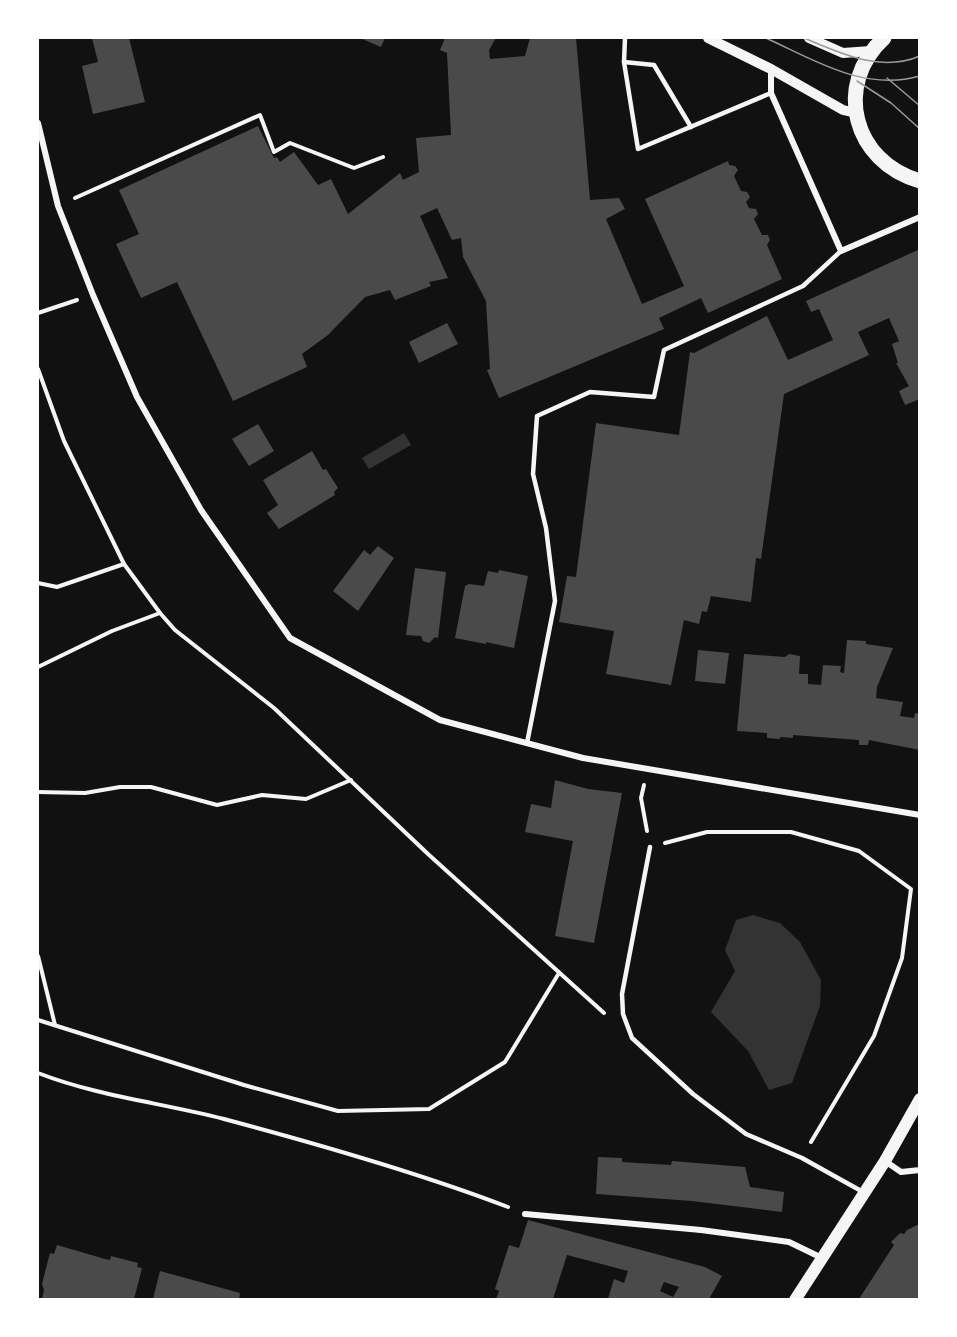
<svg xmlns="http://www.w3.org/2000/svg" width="957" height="1337" viewBox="0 0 957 1337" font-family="Arial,sans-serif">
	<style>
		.water { fill: #333 }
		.building { fill: #4a4a4a; fill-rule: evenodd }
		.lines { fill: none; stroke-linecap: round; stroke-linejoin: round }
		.path { stroke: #f5f5f5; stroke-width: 4 }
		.service { stroke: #f5f5f5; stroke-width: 4.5 }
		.minor { stroke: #f5f5f5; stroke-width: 6 }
		.tertiary { stroke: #f5f5f5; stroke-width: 10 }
		.secondary { stroke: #f5f5f5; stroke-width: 12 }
		.primary { stroke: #f5f5f5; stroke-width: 15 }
		.tram { stroke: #9a9a9a; stroke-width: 1.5 }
	</style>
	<rect width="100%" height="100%" fill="#111"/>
	<g class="water">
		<polygon points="404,433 411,445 369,469 362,458"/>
		<polygon points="753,915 780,923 800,942 821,980 820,1006 792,1083 769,1090 748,1051 711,1012 735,971 725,950 736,920"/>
	</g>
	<g class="building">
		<polygon points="92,38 129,38 145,102 93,114 82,66 98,62"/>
		<polygon points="360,38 385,38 381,47"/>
		<polygon points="445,38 496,38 489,50 490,59 525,56 530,38 576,38 590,200 619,198 625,209 606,219 642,304 684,286 645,199 728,161 729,165 735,166 738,170 734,176 741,191 747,192 750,197 746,202 749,208 756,209 758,214 754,219 762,235 768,235 770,240 767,245 782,279 708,313 701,298 659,318 664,329 499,398 487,370 490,369 486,301 463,257 461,238 452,240 437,208 420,216 448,278 429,282 431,286 395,300 390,290 365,297 328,335 302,354 307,367 233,401 177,282 141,298 116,244 139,234 119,190 258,126 274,158 277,157 280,162 294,152 318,185 331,179 348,214 400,173 403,180 419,172 416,138 451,135 447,53 440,50"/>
		<polygon points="920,249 920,399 905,405 899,391 909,386 896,363 898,363 892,344 899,341 889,318 858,332 869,355 784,394 761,559 756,558 751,602 711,596 707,612 702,611 699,624 684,620 671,685 606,674 614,631 559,622 567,576 576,577 596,423 679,435 690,352 694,353 767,316 788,360 833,340 819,309 811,312 806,301"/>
		<polygon points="447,323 458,344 419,363 409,342"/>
		<polygon points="258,424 274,451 249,466 232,439"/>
		<polygon points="312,451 323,470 326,469 338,488 334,492 335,495 279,529 267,513 278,505 263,480"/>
		<polygon points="378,546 394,558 358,611 333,591 364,550 370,555"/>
		<polygon points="415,568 446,572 438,638 435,637 429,643 423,641 421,636 406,635"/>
		<polygon points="499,570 528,576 514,648 486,642 486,644 455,638 465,586 469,584 484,586 488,571 498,573"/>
		<polygon points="847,640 866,641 866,644 893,648 877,687 876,698 903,702 900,716 914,718 915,713 920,714 920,750 869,740 868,745 859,745 859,740 793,735 793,738 780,737 780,739 767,738 767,733 737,731 744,654 785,657 789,654 800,656 799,674 808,674 808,684 821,685 823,665 841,666 840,672 844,673"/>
		<polygon points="698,650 729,653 725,684 695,681"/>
		<polygon points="555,780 588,789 622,793 594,943 555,936 573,841 525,832 531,804 551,808"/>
		<polygon points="598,1157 622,1158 622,1162 671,1165 672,1161 745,1167 750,1187 784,1192 782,1212 692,1201 596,1194"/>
		<path d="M528 1220 705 1267 722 1276 709 1299H608L614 1279 624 1283 628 1271 567 1255 553 1299H496L499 1291 495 1289 509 1245 519 1248ZM664 1282 679 1287 673 1297 660 1291Z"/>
		<polygon points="917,1225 920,1225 920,1299 859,1299 894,1245 891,1242 900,1233 904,1234 907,1230"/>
		<polygon points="57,1245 105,1259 110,1260 111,1256 138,1263 137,1267 142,1268 134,1299 42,1299 44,1290 42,1284 50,1253 54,1254"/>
		<polygon points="160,1271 240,1293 239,1299 153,1299"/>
	</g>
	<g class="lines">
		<g class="path">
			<polyline points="75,198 260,115 274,152 290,143 354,168 383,157"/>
			<polyline points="38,313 77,300"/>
			<polyline points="38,369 64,441 124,564 160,613 175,630 274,708 428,854 604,1013"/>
			<polyline points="38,583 57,587 124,564"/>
			<polyline points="38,667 112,631 160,613"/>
			<polyline points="644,785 641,798 647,831"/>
			<polyline points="38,792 85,793 120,787 151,787 217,805 262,795 306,799 351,780"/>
			<polyline points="665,843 707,832 791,832 859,851 911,889 902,958 874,1036 811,1142"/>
			<polyline points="38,956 55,1025"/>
			<polyline points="38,1020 244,1085 338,1111 429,1109 505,1062 559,973"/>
			<path d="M38 1073C97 1096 162 1103 224 1119 318 1144 417 1172 508 1207"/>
		</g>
		<g class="service">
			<polyline points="625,38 624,62 638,149 771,93"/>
			<polyline points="624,62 654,65 691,127"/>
			<polyline points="527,743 555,601 546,528 533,474 537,416 590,392 654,397 664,350 803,286 841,251"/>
			<polyline points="650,847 622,994 623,1014 632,1038 693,1094 746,1134 802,1158 863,1192"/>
		</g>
		<g class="minor">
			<polyline points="771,69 771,93 841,251 920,217"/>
			<polyline points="38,123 58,206 93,295 137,397 201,510 290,638 440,720 583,758 920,815"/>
			<polyline points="885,1161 901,1172 920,1170"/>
			<polyline points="525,1214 701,1230 789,1242 822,1258"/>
		</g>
		<g class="tertiary">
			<polyline points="708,38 771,69 843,110 856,113"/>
			<polyline points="809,38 843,53 871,51"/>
		</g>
		<polyline class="secondary" points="795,1300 885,1161 920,1099"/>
		<path class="primary" d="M884 38C833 85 853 162 920 181"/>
		<g class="tram">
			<path d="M766 38C814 60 864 92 920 76"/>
			<path d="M804 38C840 53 880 73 920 56"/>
			<polyline points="887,78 920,106"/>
			<polyline points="857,81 891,103 920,129"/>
		</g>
	</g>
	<rect width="957" height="1337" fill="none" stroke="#ffffff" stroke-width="78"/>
</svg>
